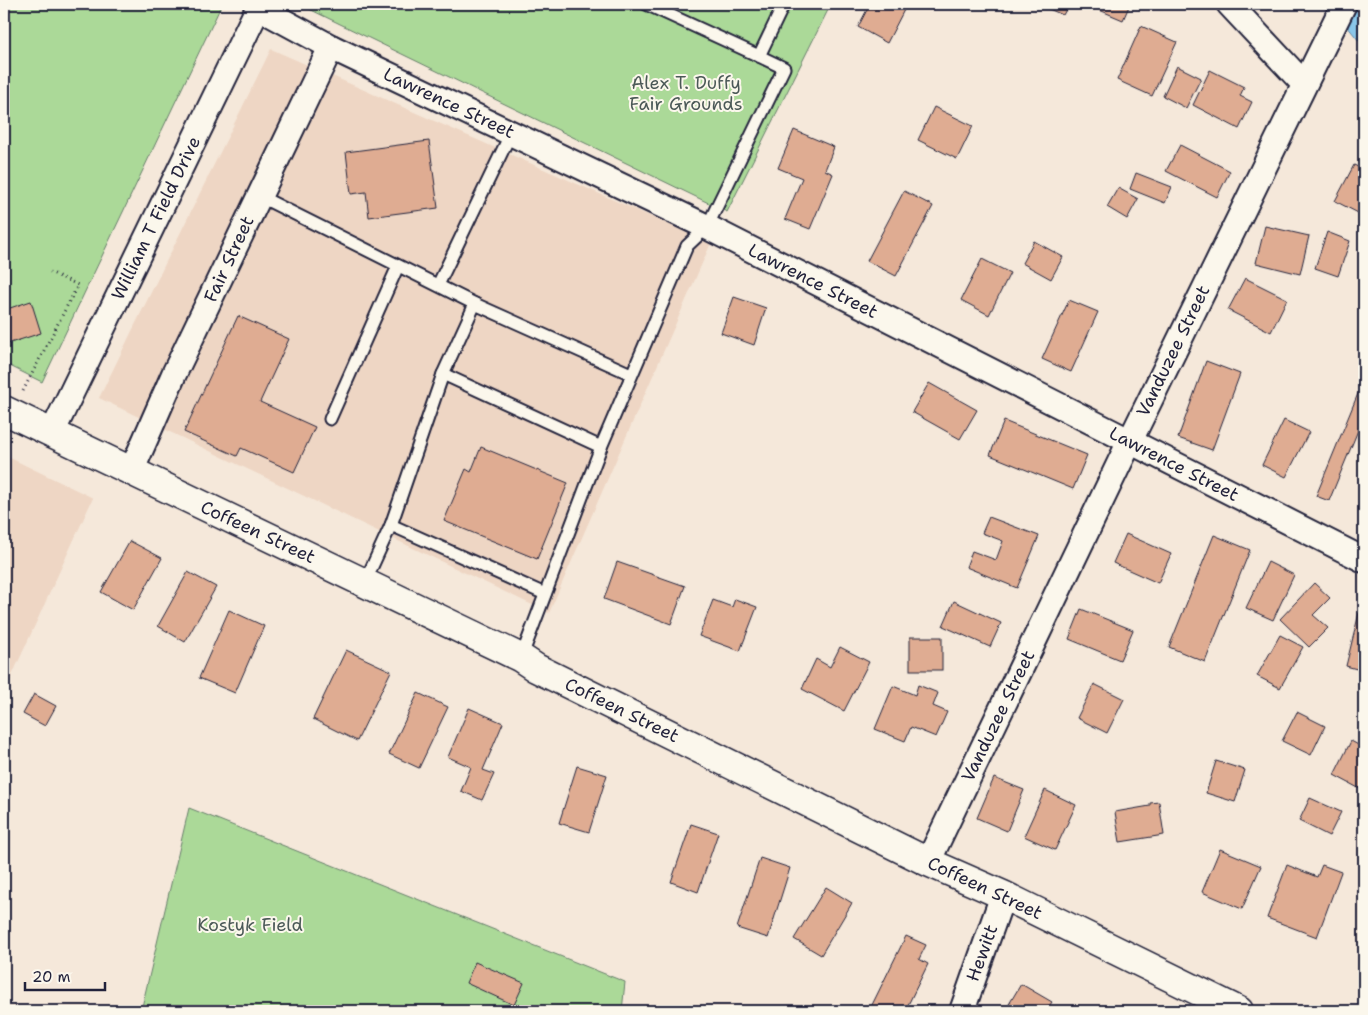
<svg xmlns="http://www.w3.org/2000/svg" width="1368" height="1015" viewBox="0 0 1368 1015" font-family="'Shantell Sans',sans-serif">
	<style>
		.built { fill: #eed6c4 }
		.green { fill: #abd998; stroke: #667e6a }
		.water { fill: #8ac7ea; stroke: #6085a4 }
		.building { fill: #dfac92; stroke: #22223b }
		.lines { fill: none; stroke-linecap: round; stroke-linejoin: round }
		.service-casing { stroke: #22223b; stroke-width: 15 }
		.minor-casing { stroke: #22223b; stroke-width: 28 }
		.secondary-casing { stroke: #22223b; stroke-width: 31 }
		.path { stroke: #22223b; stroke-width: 3; stroke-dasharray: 1 4; stroke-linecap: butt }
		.service { stroke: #fbf7ec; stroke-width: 11 }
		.minor { stroke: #fbf7ec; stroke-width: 24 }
		.secondary { stroke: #fbf7ec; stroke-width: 28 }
		.labels { text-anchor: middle; stroke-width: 4; stroke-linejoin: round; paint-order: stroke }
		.park-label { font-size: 18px; fill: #4b5957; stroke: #fbf7ec }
		.street-label { font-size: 18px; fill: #22223b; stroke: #fbf7ec }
	</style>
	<rect width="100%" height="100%" fill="#f5e8da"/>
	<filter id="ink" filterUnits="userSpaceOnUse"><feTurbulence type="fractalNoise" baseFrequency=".02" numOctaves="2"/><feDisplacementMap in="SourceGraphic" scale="10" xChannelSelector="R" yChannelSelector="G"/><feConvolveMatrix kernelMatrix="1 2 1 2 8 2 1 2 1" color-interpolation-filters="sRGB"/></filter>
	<g filter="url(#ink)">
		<g class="built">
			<polygon points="271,49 711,243 549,613 99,398"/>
			<polygon points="4,455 93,498 4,693"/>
		</g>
		<g class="green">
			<polygon points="4,4 222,4 42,382 4,363"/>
			<polygon points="299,4 831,4 727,212"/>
			<polygon points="189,808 625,982 622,1011 141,1011"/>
		</g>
		<polygon class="water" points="1334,4 1364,4 1364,47 1338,15"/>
		<g class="building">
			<polygon points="870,4 902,4 906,6 887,43 858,27"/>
			<polygon points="1037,4 1069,4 1063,15"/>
			<polygon points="1099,4 1130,4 1123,20 1097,9"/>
			<polygon points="1141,26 1177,42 1152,96 1117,80"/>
			<polygon points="1177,66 1201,78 1186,108 1163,96"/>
			<polygon points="1210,70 1244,87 1240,96 1252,102 1239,129 1193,105"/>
			<polygon points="934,107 973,126 957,159 918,140"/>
			<polygon points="794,130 834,147 825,170 833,174 810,229 785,219 802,178 778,168"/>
			<polygon points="429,141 438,208 369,217 366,192 351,194 346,152"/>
			<polygon points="1180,145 1230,171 1217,197 1166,171"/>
			<polygon points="1354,165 1364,170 1364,216 1335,201"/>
			<polygon points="1136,173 1172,187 1165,203 1130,189"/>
			<polygon points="1118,188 1138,199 1127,219 1107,207"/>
			<polygon points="904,191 933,206 896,276 867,261"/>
			<polygon points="1265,226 1309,236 1300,274 1256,263"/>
			<polygon points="1327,232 1350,241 1338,276 1315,268"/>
			<polygon points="1034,241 1063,257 1051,279 1022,263"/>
			<polygon points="982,259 1010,273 989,315 961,300"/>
			<polygon points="1245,278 1287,299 1271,332 1228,310"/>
			<polygon points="734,297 766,308 754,345 721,333"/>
			<polygon points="1069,300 1098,312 1071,372 1042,359"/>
			<polygon points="31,301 41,333 4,345 4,310"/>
			<polygon points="238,316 289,339 260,402 315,427 294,472 241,448 237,456 184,432"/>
			<polygon points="1206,361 1240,374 1212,450 1178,438"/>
			<polygon points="1364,379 1364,424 1361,423 1329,501 1316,496"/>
			<polygon points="929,383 977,410 960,439 912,412"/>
			<polygon points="1284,420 1309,432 1286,477 1262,465"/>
			<polygon points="1004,421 1087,455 1073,489 990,455"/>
			<polygon points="481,447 568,483 537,559 444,521 466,469 471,472"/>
			<polygon points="989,517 1039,536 1017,588 966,567 972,551 996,560 1003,541 982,533"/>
			<polygon points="1126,534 1171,554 1158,583 1113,563"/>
			<polygon points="1214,535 1250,550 1205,662 1169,647"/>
			<polygon points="130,541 162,558 133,610 101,592"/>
			<polygon points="617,562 685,586 671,624 604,599"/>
			<polygon points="1268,562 1294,575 1273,620 1246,608"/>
			<polygon points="188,572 216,587 185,642 158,626"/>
			<polygon points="1314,583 1330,598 1313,615 1328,628 1309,647 1280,619"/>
			<polygon points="735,599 757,607 740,651 699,636 713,600 732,607"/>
			<polygon points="954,601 1001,623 990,647 943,626"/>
			<polygon points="1081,609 1133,630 1120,660 1069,639"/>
			<polygon points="229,610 264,626 235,693 199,678"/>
			<polygon points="1359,613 1364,614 1364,671 1346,666"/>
			<polygon points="1280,635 1303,647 1280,688 1257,676"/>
			<rect x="910" y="637" width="32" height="33"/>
			<polygon points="840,647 869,662 844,711 802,689 816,659 830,667"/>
			<polygon points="346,650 391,671 357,741 313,719"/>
			<polygon points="1094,684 1124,699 1107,733 1077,718"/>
			<polygon points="918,685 938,693 933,706 947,712 936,737 911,727 905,741 875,729 893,686 915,695"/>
			<polygon points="418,693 448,707 419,768 389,754"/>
			<polygon points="34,694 56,706 45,726 23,714"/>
			<polygon points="469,708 503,723 483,770 494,774 482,800 461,791 471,767 448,757"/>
			<polygon points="1297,712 1325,726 1311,755 1282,741"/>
			<polygon points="1351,741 1364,748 1364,791 1334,775"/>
			<polygon points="1216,761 1245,770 1235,802 1206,793"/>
			<polygon points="577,766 607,775 589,832 559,823"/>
			<polygon points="994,778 1024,790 1007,831 977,818"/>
			<polygon points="1045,790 1076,805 1055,850 1024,836"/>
			<polygon points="1310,798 1341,812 1329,836 1299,821"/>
			<polygon points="1159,802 1164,835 1120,842 1115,812 1150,806 1150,803"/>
			<polygon points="691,824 718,833 698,892 671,882"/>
			<polygon points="1220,849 1261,866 1242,909 1202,892"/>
			<polygon points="760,858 790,868 768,938 737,928"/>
			<polygon points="1287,865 1317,877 1322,865 1341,872 1317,937 1267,918"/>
			<polygon points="826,887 852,903 821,955 794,939"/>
			<polygon points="906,936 926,945 919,959 928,964 905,1011 874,1011 870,1009"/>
			<polygon points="475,962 524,983 514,1005 466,983"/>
			<polygon points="1021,984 1052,1002 1046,1011 1005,1011"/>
		</g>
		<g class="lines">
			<g class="service-casing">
				<g id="service">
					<polyline points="646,4 759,56 784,4"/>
					<polyline points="259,196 475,304"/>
					<polyline points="438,285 511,133"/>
					<polyline points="443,374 475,304 631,374"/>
					<polyline points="330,419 398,266"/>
					<polyline points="391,525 545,594"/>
					<polyline points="365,582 391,525 443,374 601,447"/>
					<polyline points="521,658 601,447 687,246 707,227 784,68 759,56"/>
				</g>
			</g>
			<g class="minor-casing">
				<g id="minor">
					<polyline points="1229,4 1304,84"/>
					<polyline points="259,8 331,47 707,227 1364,560"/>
					<polyline points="52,433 260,4"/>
					<polyline points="131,472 174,374 331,47"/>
					<polyline points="928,862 1130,441 1344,4"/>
					<polyline points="962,1011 1003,895"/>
				</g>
			</g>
			<g class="secondary-casing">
				<polyline id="secondary" points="4,410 521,658 536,668 928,862 1003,895 1239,1011"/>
			</g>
			<polyline class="path" points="23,391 78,285 50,272"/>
			<use href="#service" class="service"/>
			<use href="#minor" class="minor"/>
			<use href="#secondary" class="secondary"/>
		</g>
	</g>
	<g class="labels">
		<g class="park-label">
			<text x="686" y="89">Alex T. Duffy<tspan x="686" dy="21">Fair Grounds</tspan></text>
			<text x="250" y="931">Kostyk Field</text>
		</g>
		<g class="street-label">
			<text transform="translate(449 103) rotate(25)" y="6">Lawrence Street</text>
			<text transform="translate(156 218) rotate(-64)" y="6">William T Field Drive</text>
			<text transform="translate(229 259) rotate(-65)" y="6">Fair Street</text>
			<text transform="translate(813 281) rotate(27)" y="6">Lawrence Street</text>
			<text transform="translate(1173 351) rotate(-64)" y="6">Vanduzee Street</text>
			<text transform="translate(1174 464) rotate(27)" y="6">Lawrence Street</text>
			<text transform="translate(258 532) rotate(25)" y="6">Coffeen Street</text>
			<text transform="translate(622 710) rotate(26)" y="6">Coffeen Street</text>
			<text transform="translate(998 716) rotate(-64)" y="6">Vanduzee Street</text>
			<text transform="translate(985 888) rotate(25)" y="6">Coffeen Street</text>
			<text transform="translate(982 953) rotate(-70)" y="6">Hewitt</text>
		</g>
	</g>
	<rect width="1368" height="1015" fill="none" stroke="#fbf7ec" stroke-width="20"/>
	<rect x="10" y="10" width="1348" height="995" fill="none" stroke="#22223b" stroke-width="2" filter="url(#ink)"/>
	<path d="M25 982v8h80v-8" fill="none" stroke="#22223b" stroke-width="2.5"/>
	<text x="32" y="982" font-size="15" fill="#22223b" stroke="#fbf7ec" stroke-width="4" paint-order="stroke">20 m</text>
</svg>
